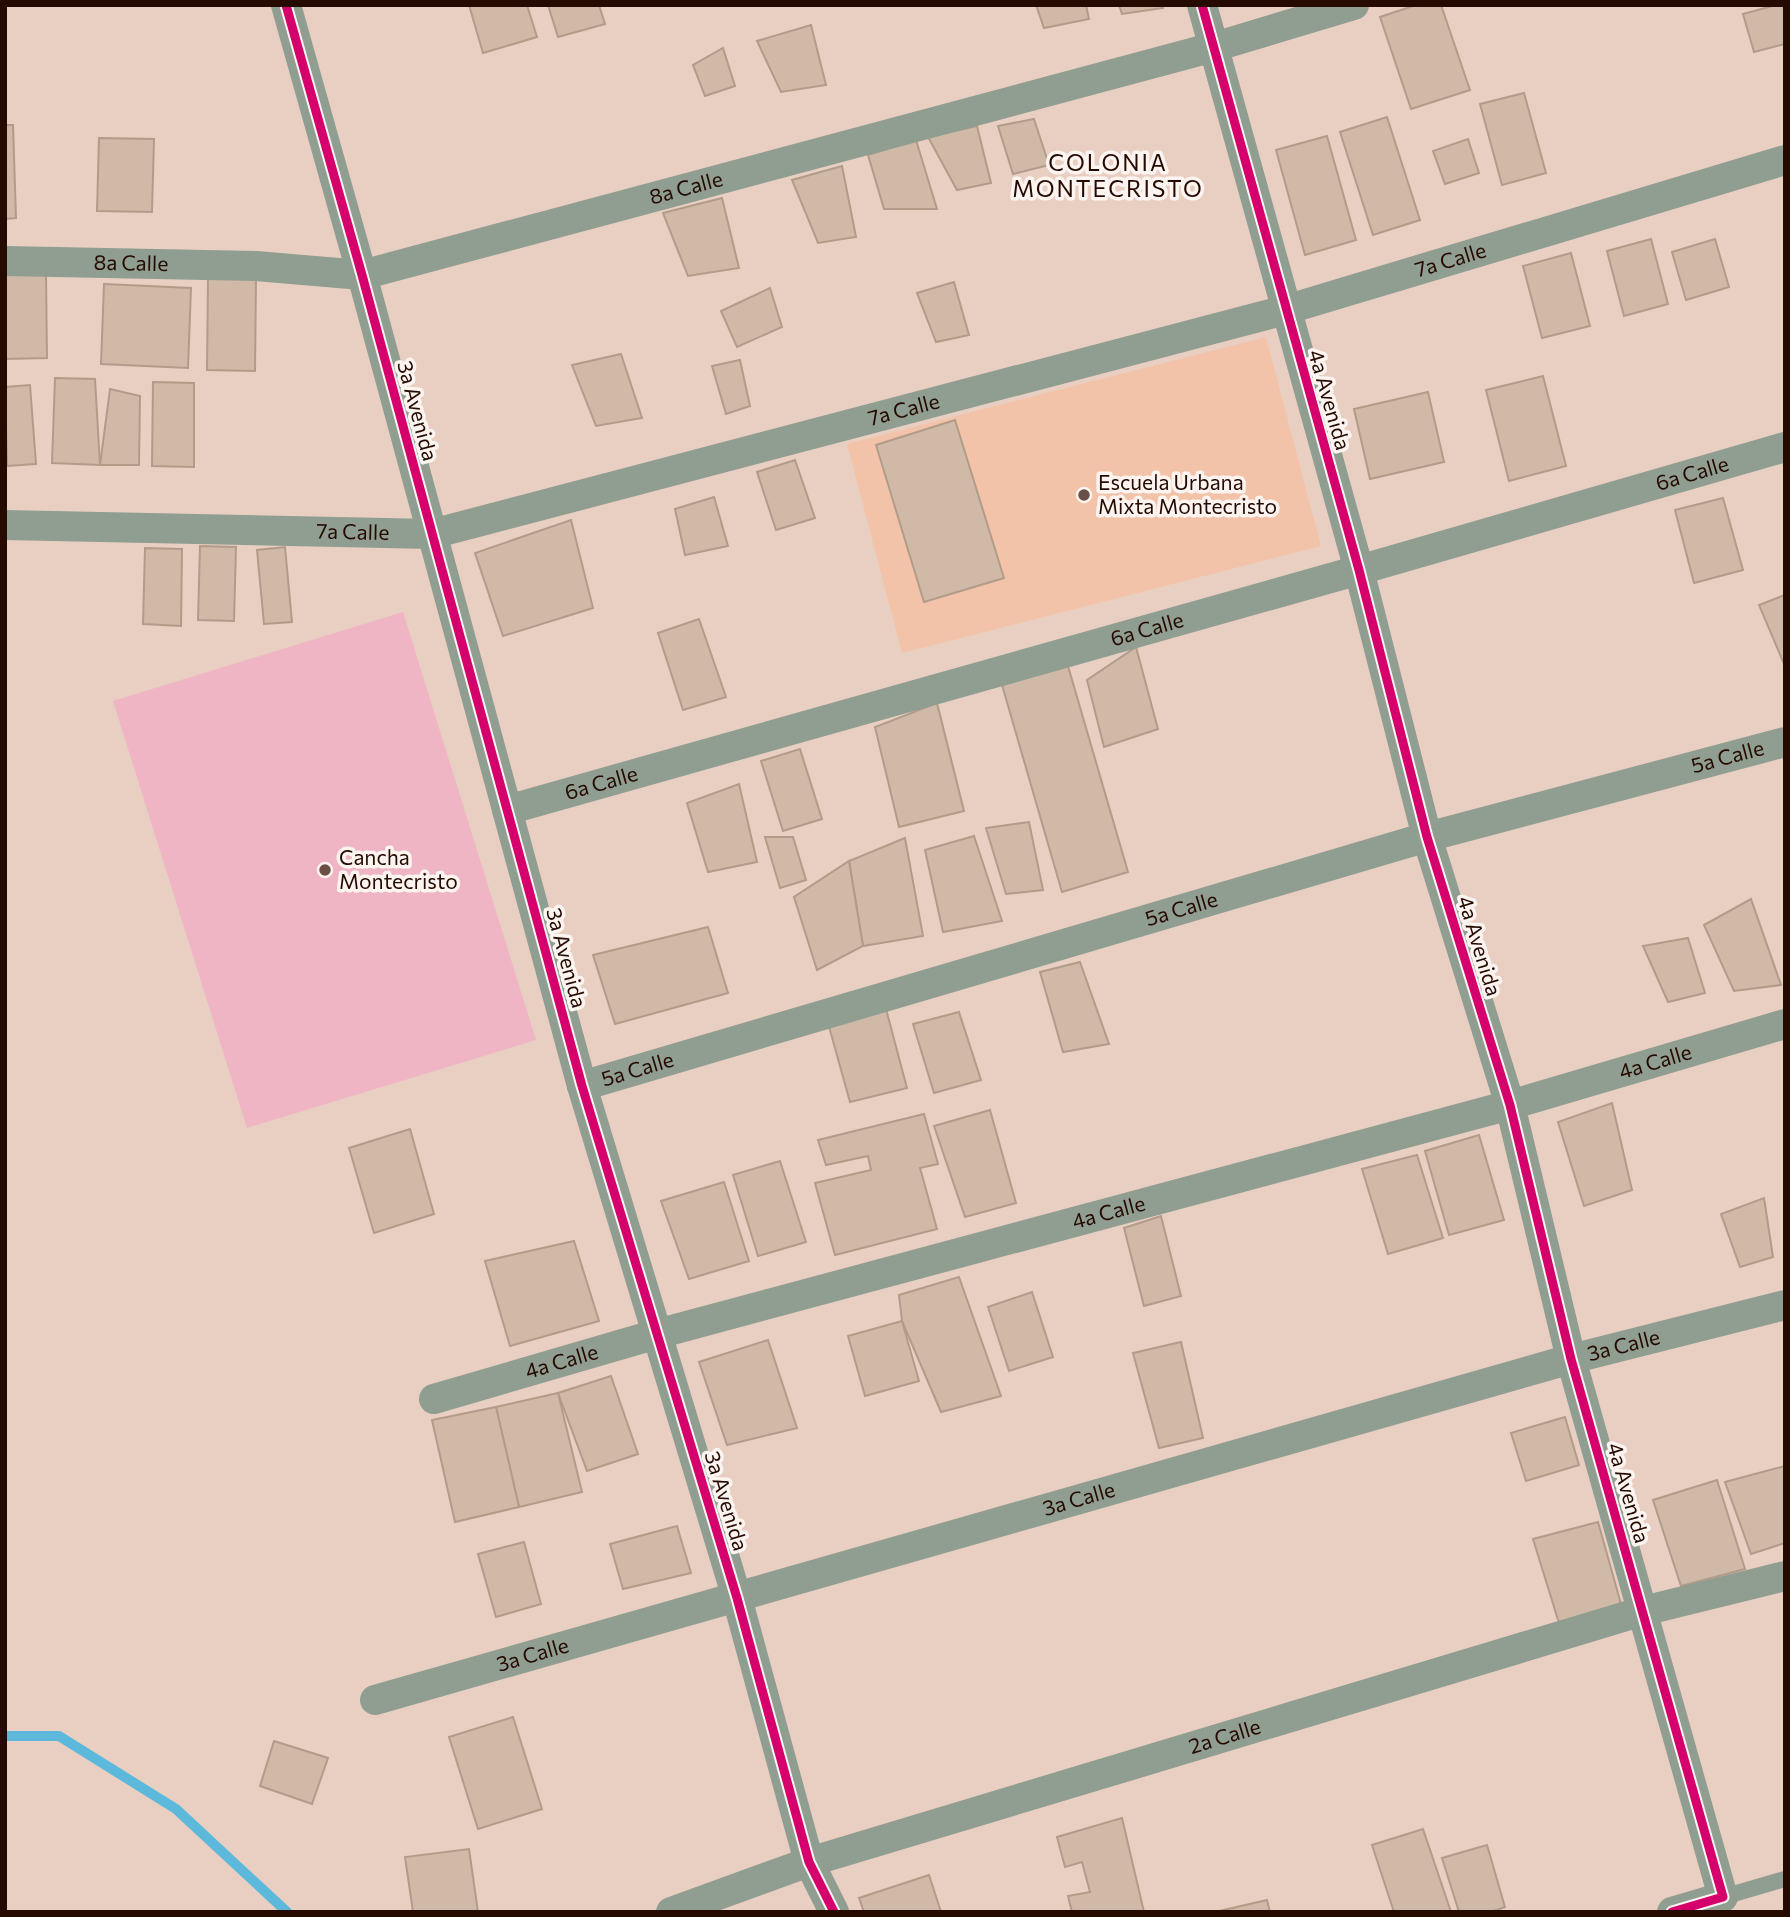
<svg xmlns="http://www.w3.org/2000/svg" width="1790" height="1917" viewBox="0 0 1790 1917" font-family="Commissioner,sans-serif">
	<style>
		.built { fill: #f2c3a8 }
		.green { fill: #efb5c4 }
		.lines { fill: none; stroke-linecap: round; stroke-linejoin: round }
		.stream { stroke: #5db9db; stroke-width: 10 }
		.building { fill: #d0b9a7; stroke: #b29c89; stroke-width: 2 }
		.service { stroke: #909d91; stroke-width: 16 }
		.minor { stroke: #909d91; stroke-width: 30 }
		.cycleway-casing { stroke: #fcf4f0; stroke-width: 13 }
		.cycleway { stroke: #d6006c; stroke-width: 9 }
		.poi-dot { fill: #694f44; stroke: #fcf4f0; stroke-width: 2.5 }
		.labels { text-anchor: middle; stroke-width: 7; stroke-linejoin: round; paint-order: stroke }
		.street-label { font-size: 21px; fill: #250a00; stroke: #fcf4f0 }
		.poi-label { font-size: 21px; fill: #250a00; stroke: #fcf4f0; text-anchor: start }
		.neighbourhood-label { font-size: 23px; letter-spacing: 2px; fill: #250a00; stroke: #fcf4f0 }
	</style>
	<rect width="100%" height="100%" fill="#e8cfc1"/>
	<polygon class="built" points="1266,337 1321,546 902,653 847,444"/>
	<polygon class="green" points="403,612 536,1040 247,1128 113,701"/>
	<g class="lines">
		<polyline class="stream" points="5,1736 59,1736 176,1809 287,1912"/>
	</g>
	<g class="building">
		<polygon points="469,5 527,5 537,37 483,53"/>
		<polygon points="548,5 599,5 605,24 558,37"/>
		<polygon points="1036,5 1086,5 1089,19 1044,28"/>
		<polygon points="1119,5 1162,5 1163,8 1122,14"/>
		<polygon points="1416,5 1441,5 1470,90 1411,109 1380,17"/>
		<polygon points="1776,5 1785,5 1785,44 1754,52 1743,14"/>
		<polygon points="811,25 826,85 781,92 757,41"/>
		<polygon points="723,48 735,86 705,96 693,65"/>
		<polygon points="1524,93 1546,173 1502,185 1480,104"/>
		<polygon points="1387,117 1420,220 1373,235 1340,132"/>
		<polygon points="1034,119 1049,165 1013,174 998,126"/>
		<polygon points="5,125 13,125 16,218 5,219"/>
		<polygon points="977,126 991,183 957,190 928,137"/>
		<polygon points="1327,136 1356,240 1305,255 1276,150"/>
		<polygon points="99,138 154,139 152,212 97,211"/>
		<polygon points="1468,139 1479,173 1445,184 1433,151"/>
		<polygon points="916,140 937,209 884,209 868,155"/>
		<polygon points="842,166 856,237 818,243 792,180"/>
		<polygon points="722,198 739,268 688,276 663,213"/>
		<polygon points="1651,239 1668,304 1624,316 1607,251"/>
		<polygon points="1715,239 1729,287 1686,300 1672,252"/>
		<polygon points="1571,253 1590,326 1542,338 1523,266"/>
		<polygon points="5,275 46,275 47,358 5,359"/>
		<polygon points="208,278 256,279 255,371 207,370"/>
		<polygon points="954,282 969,335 936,342 917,293"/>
		<polygon points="104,284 191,288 188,368 101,364"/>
		<polygon points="770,288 782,327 737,347 721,311"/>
		<polygon points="621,354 642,418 596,426 572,365"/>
		<polygon points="740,360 750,406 726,414 712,366"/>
		<polygon points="1543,376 1566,466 1509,481 1486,390"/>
		<polygon points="55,378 95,379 100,465 52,463"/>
		<polygon points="153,382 194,383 194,467 152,466"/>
		<polygon points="30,385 36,464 7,466 5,387"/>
		<polygon points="110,389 140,396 139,465 100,465"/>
		<polygon points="1428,392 1444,462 1370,479 1354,409"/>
		<polygon points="955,420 1004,578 924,602 876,445"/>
		<polygon points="795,460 815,518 776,530 757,472"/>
		<polygon points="714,497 728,546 685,555 675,509"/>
		<polygon points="1723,498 1743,570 1694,583 1675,510"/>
		<polygon points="571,520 593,608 503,636 475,553"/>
		<polygon points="200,546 236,547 234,621 198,620"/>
		<polygon points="285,547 292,622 264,624 257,550"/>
		<polygon points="145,548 182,549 181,626 143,624"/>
		<polygon points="1785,595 1785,664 1784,664 1759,605"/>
		<polygon points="699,619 726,697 683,710 658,633"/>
		<polygon points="1136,647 1158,729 1104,747 1087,680"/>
		<polygon points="1068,666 1128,872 1062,892 1002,685"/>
		<polygon points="937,703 964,811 899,827 875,727"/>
		<polygon points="800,749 822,819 783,831 761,761"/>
		<polygon points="739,784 757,862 708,872 687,803"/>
		<polygon points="1029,822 1043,890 1006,894 986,828"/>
		<polygon points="974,836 1002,921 943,932 925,850"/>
		<polygon points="765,837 793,837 806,880 780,888"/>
		<polygon points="905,838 923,936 863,946 849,861"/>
		<polygon points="849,861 863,946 817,970 794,897"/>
		<polygon points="1751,899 1781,985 1734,991 1704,925"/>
		<polygon points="708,927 728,993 615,1024 593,955"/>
		<polygon points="1688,938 1705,993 1668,1002 1643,946"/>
		<polygon points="1080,962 1109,1044 1063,1052 1040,972"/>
		<polygon points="886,1009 907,1088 850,1102 828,1023"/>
		<polygon points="959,1012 981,1080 934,1093 913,1024"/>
		<polygon points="1612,1103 1632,1190 1584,1206 1558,1122"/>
		<polygon points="990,1110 1016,1203 965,1217 934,1126"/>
		<polygon points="924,1114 938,1164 920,1168 937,1229 835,1255 815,1183 871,1170 868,1156 826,1165 818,1140"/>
		<polygon points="410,1129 434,1214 374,1233 349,1148"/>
		<polygon points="1479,1135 1504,1220 1449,1235 1425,1151"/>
		<polygon points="1417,1155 1443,1238 1388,1254 1362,1169"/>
		<polygon points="780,1161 806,1242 758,1256 733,1175"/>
		<polygon points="724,1182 749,1261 689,1279 661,1201"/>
		<polygon points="1764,1198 1773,1257 1740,1267 1721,1214"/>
		<polygon points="1161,1216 1181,1296 1144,1306 1124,1228"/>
		<polygon points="574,1241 599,1321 510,1346 485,1261"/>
		<polygon points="959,1277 1001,1396 941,1412 902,1321 899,1295"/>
		<polygon points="1032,1292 1053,1357 1009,1371 988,1307"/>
		<polygon points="902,1321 919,1381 865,1396 848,1336"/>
		<polygon points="768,1340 797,1428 727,1445 699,1362"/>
		<polygon points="1181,1342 1203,1438 1159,1448 1133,1353"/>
		<polygon points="611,1376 638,1454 587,1471 558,1393"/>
		<polygon points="558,1393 582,1492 519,1507 496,1407"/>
		<polygon points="496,1407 519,1507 455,1522 432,1420"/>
		<polygon points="1565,1417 1579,1465 1526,1481 1511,1433"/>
		<polygon points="1785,1466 1785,1543 1751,1554 1725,1482"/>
		<polygon points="1717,1480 1745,1569 1681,1586 1653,1500"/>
		<polygon points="1598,1522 1621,1604 1559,1623 1533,1539"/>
		<polygon points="677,1526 691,1573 623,1589 610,1544"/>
		<polygon points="524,1542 541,1604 496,1617 478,1554"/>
		<polygon points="513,1717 542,1809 478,1829 449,1737"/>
		<polygon points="274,1741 328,1758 312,1804 260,1786"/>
		<polygon points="1122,1818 1144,1912 1072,1912 1068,1896 1090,1892 1082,1862 1065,1867 1057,1837"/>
		<polygon points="1423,1829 1451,1912 1394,1912 1372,1845"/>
		<polygon points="1487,1845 1505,1907 1491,1912 1459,1912 1442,1858"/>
		<polygon points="469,1849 478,1912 413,1912 405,1857"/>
		<polygon points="929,1875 941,1912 864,1912 859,1898"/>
		<polygon points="1267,1900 1270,1912 1215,1912"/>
	</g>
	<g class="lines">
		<polyline class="service" points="1723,1897 1785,1879"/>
		<g class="minor">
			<polyline points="286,5 362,275 582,1086 737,1598 809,1862 834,1912"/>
			<polyline points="1202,5 1359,570 1427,837 1510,1105 1571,1359 1723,1897 1672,1912"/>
			<path id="s1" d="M5 261 256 266 362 275 1214 47 1354 5"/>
			<path id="s2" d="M5 525 432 534 1285 310 1785 160"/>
			<path id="s3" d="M507 810 1359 570 1785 447"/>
			<path id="s4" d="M582 1086 1427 837 1785 742"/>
			<path id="s5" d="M434 1399 657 1334 1510 1105 1785 1024"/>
			<path id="s6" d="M375 1700 1571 1359 1785 1305"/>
			<path id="s7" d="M671 1912 809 1862 1643 1611 1785 1576"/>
		</g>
		<g class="cycleway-casing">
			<g id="cycleway">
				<polyline points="286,5 362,275 582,1086 737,1598 809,1862 834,1912"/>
				<polyline points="1202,5 1359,570 1427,837 1510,1105 1571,1359 1723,1897 1672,1912"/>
			</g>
		</g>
		<use href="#cycleway" class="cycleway"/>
	</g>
	<g class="poi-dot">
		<circle cx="1084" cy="495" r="7"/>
		<circle cx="325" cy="870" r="7"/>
	</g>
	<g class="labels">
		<g class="street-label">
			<text dy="7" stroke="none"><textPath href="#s1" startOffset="693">8a Calle</textPath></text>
			<text dy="7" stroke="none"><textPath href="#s2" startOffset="1482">7a Calle</textPath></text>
			<text dy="7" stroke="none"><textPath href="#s1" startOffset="126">8a Calle</textPath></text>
			<text transform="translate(1329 400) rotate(74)" y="7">4a Avenida</text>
			<text dy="7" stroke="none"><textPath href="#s2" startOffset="915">7a Calle</textPath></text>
			<text transform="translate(417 411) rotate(75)" y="7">3a Avenida</text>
			<text dy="7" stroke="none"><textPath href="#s3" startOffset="1232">6a Calle</textPath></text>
			<text dy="7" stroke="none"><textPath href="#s2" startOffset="348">7a Calle</textPath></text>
			<text dy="7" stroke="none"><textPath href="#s3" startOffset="665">6a Calle</textPath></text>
			<text dy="7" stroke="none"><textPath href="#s4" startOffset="1192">5a Calle</textPath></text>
			<text dy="7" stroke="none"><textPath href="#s3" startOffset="98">6a Calle</textPath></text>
			<text dy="7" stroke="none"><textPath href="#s4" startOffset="625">5a Calle</textPath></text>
			<text transform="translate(1479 946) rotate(73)" y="7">4a Avenida</text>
			<text transform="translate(566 958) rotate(75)" y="7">3a Avenida</text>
			<text dy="7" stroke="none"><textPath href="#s5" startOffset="1267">4a Calle</textPath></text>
			<text dy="7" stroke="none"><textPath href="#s4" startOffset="58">5a Calle</textPath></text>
			<text dy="7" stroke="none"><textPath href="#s5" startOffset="700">4a Calle</textPath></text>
			<text dy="7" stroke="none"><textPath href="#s6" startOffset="1298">3a Calle</textPath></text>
			<text dy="7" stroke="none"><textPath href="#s5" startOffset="133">4a Calle</textPath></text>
			<text transform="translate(1628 1493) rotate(74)" y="7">4a Avenida</text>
			<text dy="7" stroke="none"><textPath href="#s6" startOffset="732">3a Calle</textPath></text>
			<text transform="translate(726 1501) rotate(73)" y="7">3a Avenida</text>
			<text dy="7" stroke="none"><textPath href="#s6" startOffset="164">3a Calle</textPath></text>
			<text dy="7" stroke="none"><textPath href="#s7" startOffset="581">2a Calle</textPath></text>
		</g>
		<g class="poi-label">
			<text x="1098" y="490">Escuela Urbana<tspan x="1098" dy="24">Mixta Montecristo</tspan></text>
			<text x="339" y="865">Cancha<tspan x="339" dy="24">Montecristo</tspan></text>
		</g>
		<g class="neighbourhood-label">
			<text x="1108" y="171">COLONIA<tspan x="1108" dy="26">MONTECRISTO</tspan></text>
		</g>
	</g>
	<rect width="1790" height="1917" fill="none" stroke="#250a00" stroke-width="14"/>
</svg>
